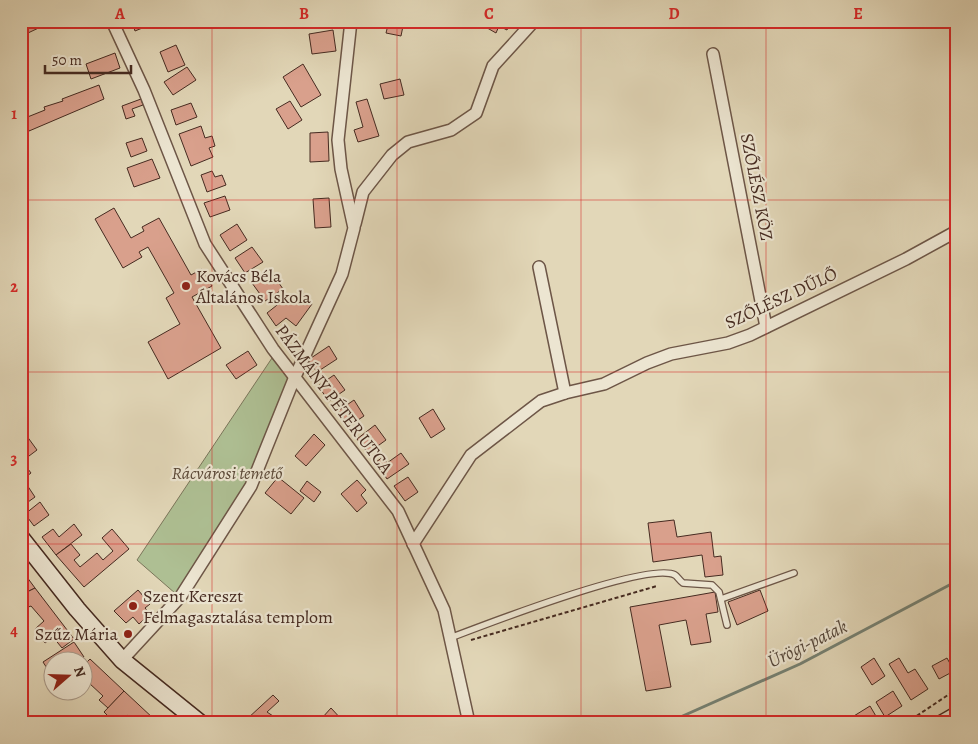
<svg xmlns="http://www.w3.org/2000/svg" width="978" height="744" viewBox="0 0 978 744" font-family="Alegreya,serif">
	<style>
		.green { fill: #aebf93; stroke: #7a755a }
		.lines { fill: none; stroke-linecap: round; stroke-linejoin: round }
		.stream { stroke: #758173; stroke-width: 3 }
		.building { fill: #d9a08c; stroke: #462b21 }
		.lane-casing { stroke: #6d5647; stroke-width: 8 }
		.street-casing { stroke: #6d5647; stroke-width: 14 }
		.secondary-casing { stroke: #462b21; stroke-width: 19 }
		.path { stroke: #462b21; stroke-width: 2; stroke-dasharray: 4 2.5; stroke-linecap: butt }
		.lane { stroke: #ece5d1; stroke-width: 5.5 }
		.street { stroke: #ece5d1; stroke-width: 11 }
		.secondary { stroke: #ece5d1; stroke-width: 16 }
		.grid { fill: none; stroke: #d62828; stroke-width: 1; stroke-opacity: 0.55 }
		.poi-dot { fill: #8f2418; stroke: #ece5d1; stroke-width: 2 }
		.labels { text-anchor: middle; stroke-width: 4.5; stroke-linejoin: round; paint-order: stroke }
		.street-label { font-size: 18px; fill: #462b21; stroke: #ece5d1 }
		.poi-label { font-size: 18px; fill: #462b21; stroke: #ece5d1; text-anchor: start }
		.park-label { font-size: 18px; font-style: italic; fill: #5b4938; stroke: #ece5d1 }
		.water-label { font-size: 19px; font-style: italic; fill: #56483c; stroke: #ece5d1 }
		.neatline { fill: none; stroke: #d62828; stroke-width: 2 }
		.grid-label { font-size: 16px; text-anchor: middle; font-weight: bold; fill: #d62828 }
	</style>
	<rect width="100%" height="100%" fill="#e2d7b8"/>
	<filter id="stains"><feTurbulence type="fractalNoise" baseFrequency=".004" numOctaves="4"/><feColorMatrix values="0 0 0 0 .2 0 0 0 0 .09 0 0 0 0 .02 0 0 0 .5 -.17"/></filter>
	<radialGradient id="worn" r=".72"><stop offset=".6" stop-color="#630" stop-opacity="0"/><stop offset="1" stop-color="#630" stop-opacity=".3"/></radialGradient>
	<polygon class="green" points="272,358 293,382 251,486 176,594 137,560"/>
	<g class="lines">
		<polyline class="stream" points="667,723 800,664 957,581"/>
	</g>
	<g class="building">
		<polygon points="25,21 48,21 49,23 28,33 23,22"/>
		<polygon points="132,21 151,21 152,24 135,31"/>
		<polygon points="389,21 404,21 401,36 386,33"/>
		<polygon points="484,21 511,21 507,30 499,26 496,33 482,25"/>
		<polygon points="333,30 336,51 312,54 309,34"/>
		<polygon points="176,45 185,65 168,72 160,52"/>
		<polygon points="115,53 120,68 91,79 86,64"/>
		<polygon points="303,64 321,95 301,107 283,77"/>
		<polygon points="187,67 196,80 173,95 164,82"/>
		<polygon points="400,79 404,95 384,99 380,84"/>
		<polygon points="99,85 104,99 29,131 25,118 45,110 44,107 63,101 62,99"/>
		<polygon points="141,99 143,105 132,109 135,116 126,119 122,106"/>
		<polygon points="367,99 379,136 358,142 354,130 363,127 356,102"/>
		<polygon points="290,101 302,120 288,129 276,109"/>
		<polygon points="191,103 197,117 176,125 171,110"/>
		<polygon points="201,126 205,138 212,136 215,146 209,148 213,157 191,166 179,134"/>
		<polygon points="328,132 329,161 310,162 310,133"/>
		<polygon points="142,138 147,151 131,157 126,143"/>
		<polygon points="152,159 160,178 134,187 127,168"/>
		<polygon points="212,171 215,177 222,175 226,185 207,192 201,175"/>
		<polygon points="225,196 230,210 210,217 204,203"/>
		<polygon points="329,198 331,227 315,228 313,199"/>
		<polygon points="114,208 131,238 144,231 142,227 159,218 191,275 202,269 212,286 192,297 221,348 168,379 148,342 180,324 166,298 174,293 148,247 139,252 142,257 123,268 95,219"/>
		<polygon points="237,224 247,240 230,251 220,235"/>
		<polygon points="252,247 263,262 245,273 235,258"/>
		<polygon points="270,270 283,289 265,301 252,283"/>
		<polygon points="304,294 312,304 296,326 286,318 276,326 267,313 286,298 290,304"/>
		<polygon points="329,346 337,359 317,372 308,360"/>
		<polygon points="248,351 257,365 236,379 226,365"/>
		<polygon points="334,375 345,390 329,401 318,386"/>
		<polygon points="354,400 364,416 349,426 338,411"/>
		<polygon points="433,409 445,429 431,438 419,418"/>
		<polygon points="375,425 386,440 368,453 357,439"/>
		<polygon points="21,428 37,450 21,462"/>
		<polygon points="314,434 325,445 306,466 295,456"/>
		<polygon points="401,453 409,464 387,479 376,462 383,457 387,463"/>
		<polygon points="22,461 31,473 23,479 35,497 21,507"/>
		<polygon points="278,477 304,498 291,514 265,493"/>
		<polygon points="408,477 418,492 405,501 394,486"/>
		<polygon points="357,480 366,490 361,495 367,503 357,512 341,494"/>
		<polygon points="307,481 321,492 314,502 300,491"/>
		<polygon points="40,502 49,515 34,526 25,514"/>
		<polygon points="674,520 677,537 711,532 714,557 721,556 723,575 705,577 702,555 653,562 648,523"/>
		<polygon points="74,524 82,535 56,555 42,537 53,529 59,537"/>
		<polygon points="112,529 129,549 84,587 56,555 71,544 80,555 74,560 80,567 97,553 103,560 113,551 102,538"/>
		<polygon points="21,569 35,588 21,595"/>
		<polygon points="35,588 74,639 62,648 53,637 45,643 35,629 44,621 31,606 21,610 21,595"/>
		<polygon points="138,590 150,604 145,608 150,614 139,624 133,617 126,623 114,611"/>
		<polygon points="760,590 768,611 737,625 728,602"/>
		<polygon points="715,592 718,612 706,614 711,642 691,645 686,620 659,625 671,687 646,691 630,607"/>
		<polygon points="74,642 84,657 77,662 52,662 52,676 43,662"/>
		<polygon points="874,658 885,676 872,685 861,667"/>
		<polygon points="899,658 908,673 915,669 928,689 911,700 889,664"/>
		<polygon points="947,658 954,671 939,679 932,666"/>
		<polygon points="90,659 124,691 108,708 99,700 103,696 89,683 85,687 82,684 82,667"/>
		<polygon points="124,691 154,719 148,723 128,723 132,719 128,715 119,723 115,723 104,712"/>
		<polygon points="893,691 902,706 885,717 876,702"/>
		<polygon points="273,695 279,701 267,712 276,718 273,723 253,723 247,719"/>
		<polygon points="870,706 880,723 851,723 849,719"/>
		<polygon points="331,708 343,721 342,723 324,723 326,721 322,718"/>
	</g>
	<g class="lines">
		<g class="lane-casing">
			<g id="lane">
				<polyline points="721,599 794,573"/>
				<path d="M450 638C484 625 649 561 675 575 677 576 680 581 683 583L712 585 719 592 727 625"/>
			</g>
		</g>
		<g class="street-casing">
			<g id="street">
				<polyline points="112,21 144,90 205,244 273,349 398,511 444,610 469,723"/>
				<polyline points="713,54 766,327"/>
				<polyline points="355,224 363,192 392,155 408,142 451,130 476,113 493,66 534,21"/>
				<polyline points="539,267 565,393"/>
				<polyline points="413,544 471,455 541,401 565,393 604,384 647,363 671,354 728,343 750,335 906,259 957,231"/>
				<polyline points="122,660 181,596 251,486 294,379 342,274 354,228 341,169 338,140 351,21"/>
			</g>
		</g>
		<g class="secondary-casing">
			<g id="secondary">
				<polyline points="21,538 77,609 122,660 200,723"/>
				<polyline points="943,723 957,715"/>
			</g>
		</g>
		<g class="path">
			<polyline points="471,640 657,586"/>
			<polyline points="906,723 957,689"/>
		</g>
		<use href="#lane" class="lane"/>
		<use href="#street" class="street"/>
		<use href="#secondary" class="secondary"/>
	</g>
	<path class="grid" d="M212 21V723M397 21V723M581 21V723M766 21V723M21 200H957M21 372H957M21 544H957"/>
	<g class="poi-dot">
		<circle cx="186" cy="286" r="5"/>
		<circle cx="133" cy="606" r="5"/>
		<circle cx="128" cy="634" r="5"/>
	</g>
	<g class="labels">
		<g class="street-label">
			<text transform="translate(757 187) rotate(79)" y="6">SZŐLÉSZ KÖZ</text>
			<text transform="translate(781 298) rotate(-25)" y="6">SZŐLÉSZ DŰLŐ</text>
			<text transform="translate(334 399) rotate(53)" y="6">PÁZMÁNY PÉTER UTCA</text>
		</g>
		<g class="poi-label">
			<text x="196" y="282">Kovács Béla<tspan x="196" dy="21">Általános Iskola</tspan></text>
			<text x="143" y="602">Szent Kereszt<tspan x="143" dy="21">Felmagasztalása templom</tspan></text>
			<text x="118" y="640" text-anchor="end">Szűz Mária</text>
		</g>
		<g class="park-label">
			<text x="227" y="479">Rácvárosi temető</text>
		</g>
		<g class="water-label">
			<text transform="translate(807 643) rotate(-26)" y="7">Ürögi-patak</text>
		</g>
	</g>
	<rect width="978" height="744" fill="none" stroke="#e2d7b8" stroke-width="55"/>
	<g transform="translate(68 676) rotate(70)"><circle r="24" fill="#ece5d1" stroke="#aa9b8b"/>
	<path d="M0-4L9 19L0 12L-9 19Z" fill="#8f2418"/>
	<text y="-8" font-size="14" font-weight="bold" text-anchor="middle" fill="#462b21">N</text>
	</g>
	<path d="M45 65v8h86v-8" fill="none" stroke="#462b21" stroke-width="2.5"/>
	<text x="52" y="65" font-size="15" fill="#462b21" stroke="#ece5d1" stroke-width="4" paint-order="stroke">50 m</text>
	<rect x="28" y="28" width="922" height="688" class="neatline"/>
	<g class="grid-label">
		<text x="120" y="19">A</text>
		<text x="304" y="19">B</text>
		<text x="489" y="19">C</text>
		<text x="674" y="19">D</text>
		<text x="858" y="19">E</text>
		<text x="14" y="119">1</text>
		<text x="14" y="292">2</text>
		<text x="14" y="464">3</text>
		<text x="14" y="636">4</text>
	</g>
	<rect width="100%" height="100%" filter="url(#stains)"/>
	<rect width="100%" height="100%" fill="url(#worn)"/>
</svg>
